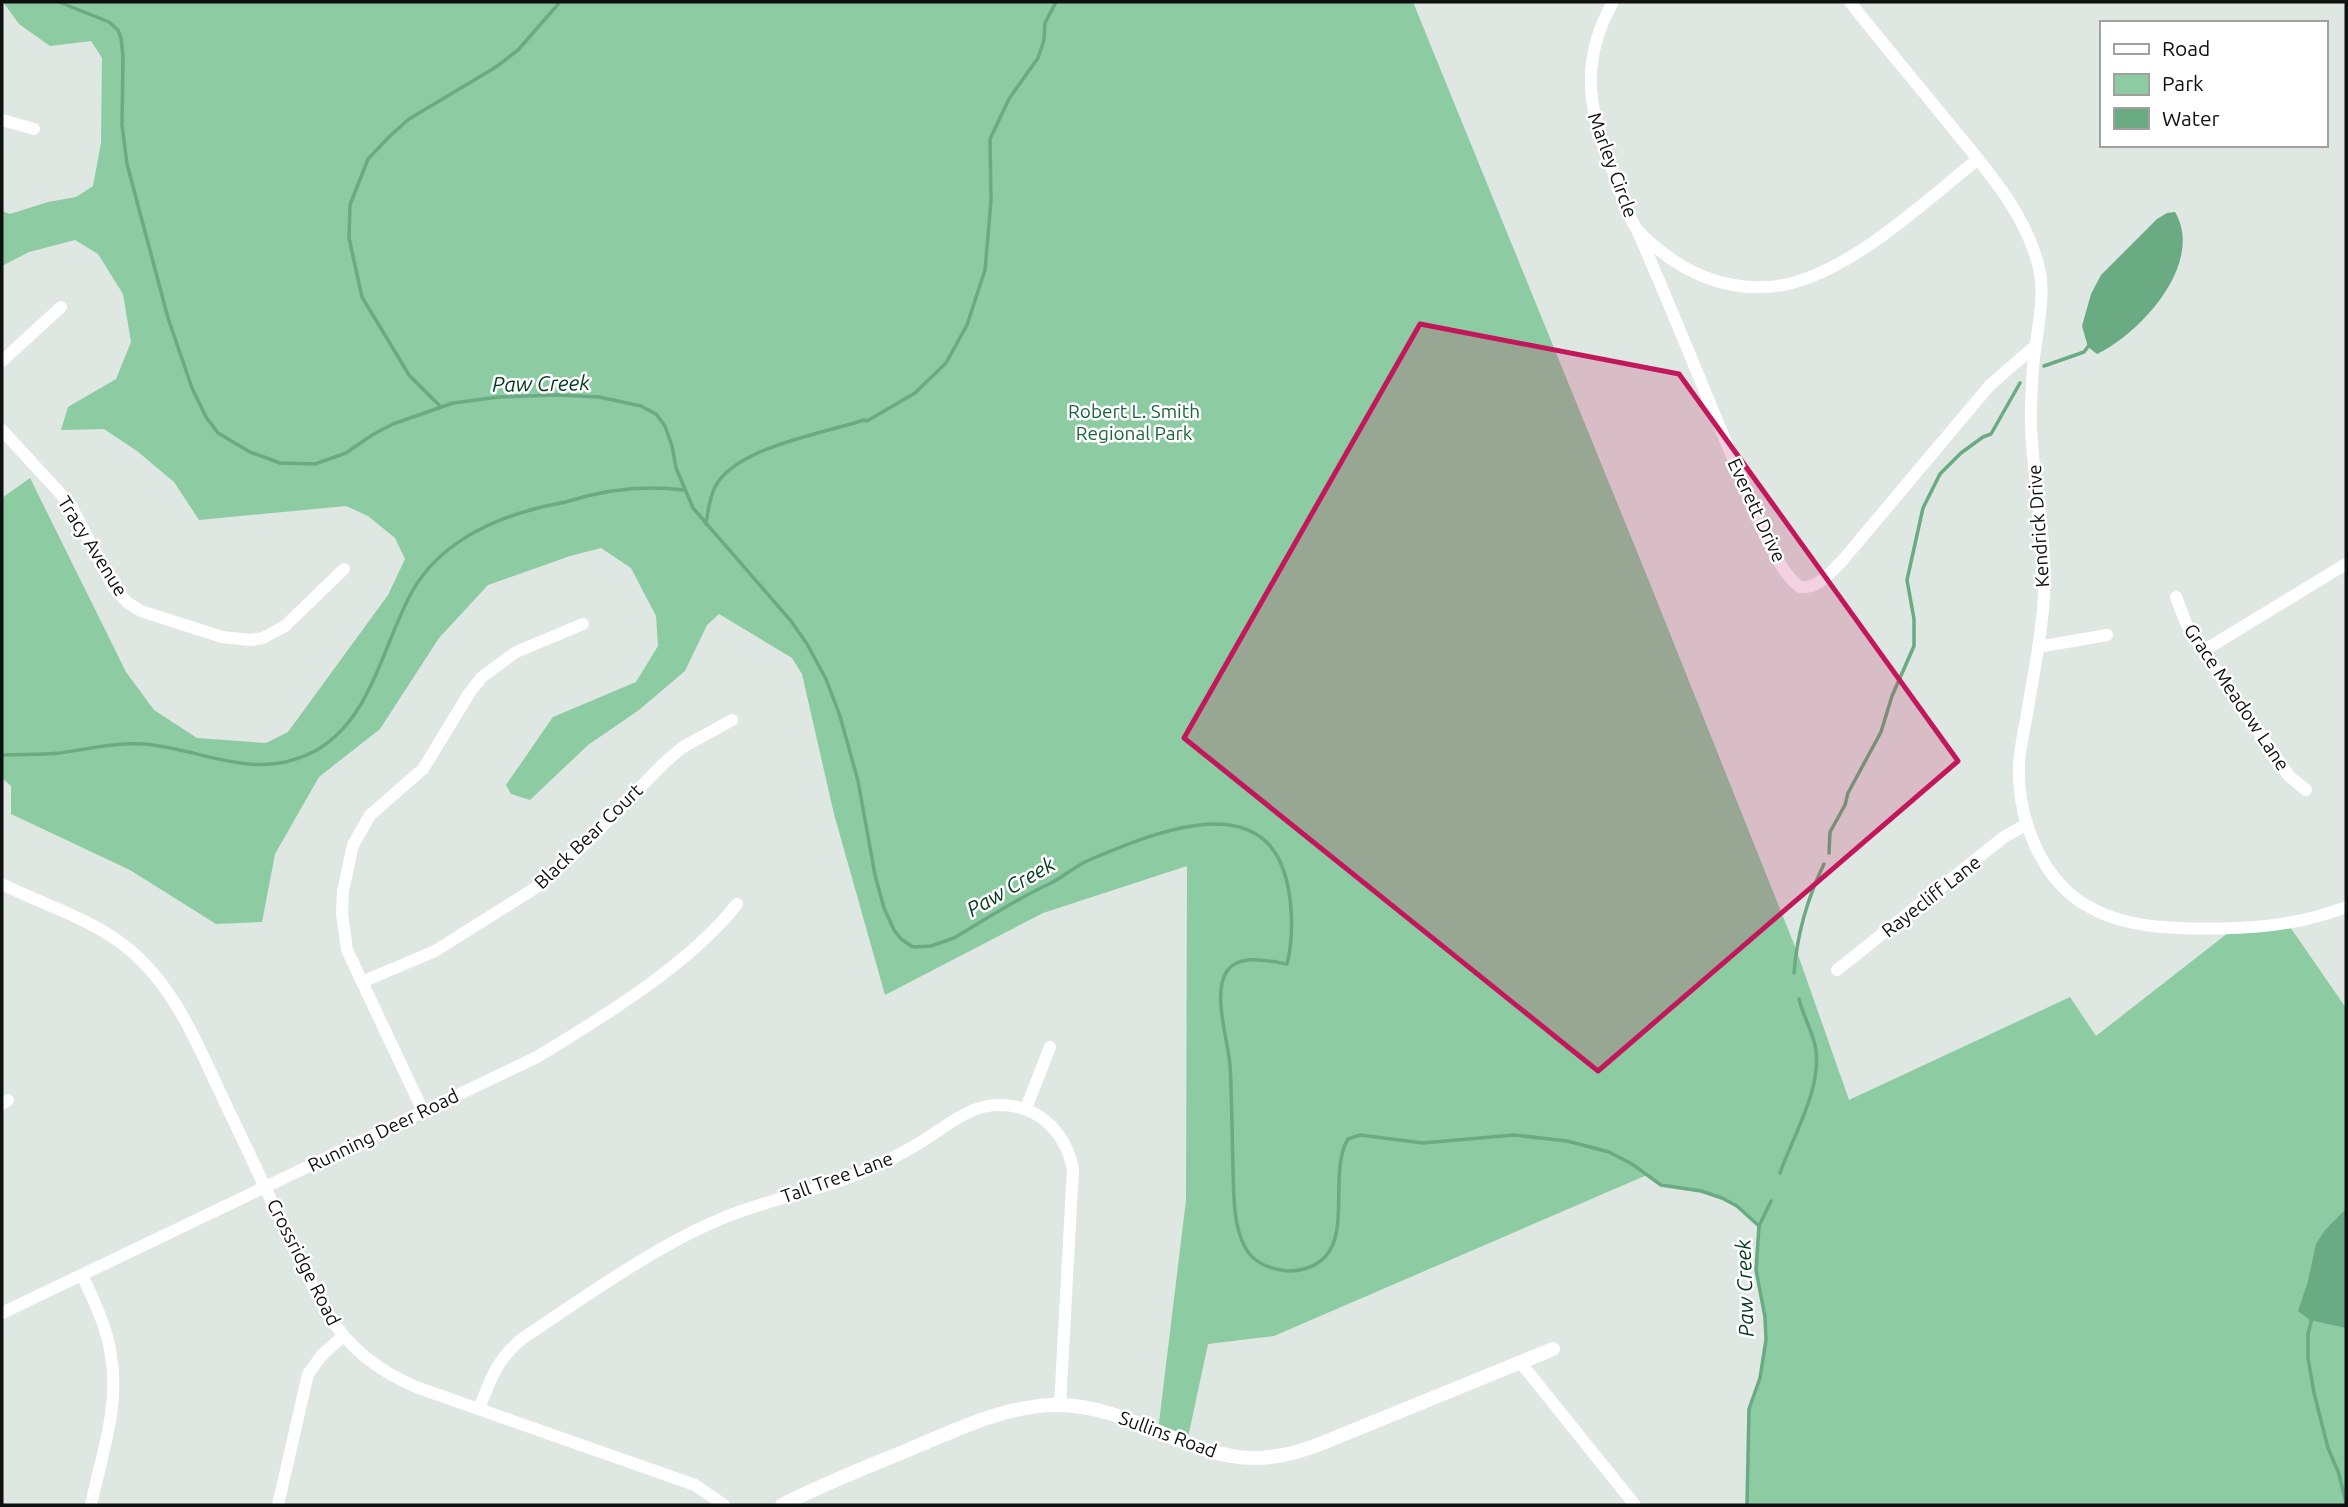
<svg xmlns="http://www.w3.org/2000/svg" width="2348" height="1507" viewBox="0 0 2348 1507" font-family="Ubuntu,sans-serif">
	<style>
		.green { fill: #8dcba3 }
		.water { fill: #6bab83 }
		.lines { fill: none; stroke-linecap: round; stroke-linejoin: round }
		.stream { stroke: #6bab83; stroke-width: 3.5 }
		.minor { stroke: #fff; stroke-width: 12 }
		.tertiary { stroke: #fff; stroke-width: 14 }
		.marked { fill: #c2185b; fill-opacity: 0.2; stroke: #c2185b; stroke-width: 5; stroke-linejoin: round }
		.labels { text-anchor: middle; stroke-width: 5; stroke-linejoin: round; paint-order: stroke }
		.street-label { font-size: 19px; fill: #0e110f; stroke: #fff }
		.park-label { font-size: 19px; fill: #1d653f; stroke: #fff }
		.water-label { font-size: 21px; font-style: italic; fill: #03391f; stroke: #fff }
	</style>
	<rect width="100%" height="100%" fill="#dee7e1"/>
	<path class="green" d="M3 2H1413L1649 581 1796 949 1849 1100 2070 997 2096 1036 2233 929 2288 924 2346 1008V1505H1747L1749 1409 1760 1378 1766 1340 1765 1317 1756 1270 1759 1226C1741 1210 1725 1197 1701 1191 1678 1186 1669 1190 1647 1175L1274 1336 1208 1344 1187 1442 1158 1431 1186 1200 1187 866 1043 913 885 995 834 814 802 674 792 658 719 614 707 625 685 671 639 710 588 745 530 800 511 794 506 785 553 717 636 682 658 646 656 616 631 568 601 548 570 556 488 585 439 638 380 729 319 777 275 854 262 922 216 924 130 870 11 814V786L2 778V498L30 478 126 672 154 710 197 738 266 743 288 732 388 595 405 559 395 538 368 516 346 506 199 520 174 482 137 451 104 429 61 430 68 407 116 379 131 342 123 294 98 254 75 240 29 252 2 266V211L10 214 48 202 76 197 93 186 101 143 102 58 91 41 50 46 19 24Z"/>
	<g class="water">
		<path d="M2175 212C2205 263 2141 333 2097 354L2088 347 2082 326 2091 294 2101 275 2157 219 2167 213Z"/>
		<polygon points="2346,1209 2346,1328 2310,1320 2298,1311 2308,1281 2316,1244 2325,1230"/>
	</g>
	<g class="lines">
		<g class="stream">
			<path d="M59 2 109 22 118 30 121 38 123 56 122 125 127 164 168 318 192 388 206 417 218 433 250 452 280 463 315 464 346 453 372 435 393 424 453 403 499 397 558 395 599 397 641 406 656 414 665 426 672 446 676 468 693 508 791 621 807 644 826 679 840 716 858 781 875 875 884 908 894 930 901 939 913 947 931 946 954 938C986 919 1018 898 1051 883 1063 877 1074 867 1087 861 1141 838 1254 787 1283 869 1293 895 1294 937 1287 964 1269 961 1239 953 1227 971 1212 993 1228 1040 1230 1065 1232 1100 1232 1136 1233 1171 1234 1195 1233 1223 1244 1245 1251 1261 1265 1267 1281 1270 1297 1273 1314 1268 1325 1257 1350 1231 1329 1170 1348 1139L1360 1135 1423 1143 1514 1135 1567 1141 1609 1152 1632 1164 1661 1185 1701 1191 1722 1198 1737 1206 1759 1226"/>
			<polyline points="2044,366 2084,352 2090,344"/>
			<polyline points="441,407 409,375 362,297 349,238 350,205 368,159 391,135 409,119 496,67 518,50 560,2"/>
			<path d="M706 524C708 511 709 499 715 487 736 447 822 434 864 420L867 421 915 393 946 363 967 325 985 270 991 201 990 139 1009 99 1038 58 1044 40 1045 23 1056 2"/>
			<path d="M2 755C21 754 41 755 60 753 88 749 116 742 144 744 204 749 255 783 315 751 373 719 383 642 413 590 439 545 489 520 538 508 548 505 559 504 569 501 607 489 645 485 684 490"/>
			<polyline points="1829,853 1830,832 1845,805 1848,793 1881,732 1892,696 1914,646 1914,619 1907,580 1923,508 1940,474 1961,453 1983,437 1991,434 2020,383"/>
			<path d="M1794 973C1797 934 1807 899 1824 864"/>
			<path d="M1780 1173C1793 1136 1824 1085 1815 1045 1811 1029 1803 1015 1799 999"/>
			<polyline points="2312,1318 2308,1334 2308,1358 2314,1393 2328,1448 2339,1474 2346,1503"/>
			<polyline points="1747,1505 1749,1409 1760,1378 1766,1340 1765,1317 1756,1270 1759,1226 1771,1201"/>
		</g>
		<g class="minor">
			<path d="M1613 2C1577 65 1590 116 1616 179 1622 195 1627 214 1636 228 1640 234 1647 239 1651 243 1687 276 1735 294 1783 285 1851 272 1924 202 1978 159"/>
			<path d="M1850 2C1880 40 1911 77 1942 115 1979 161 2025 209 2039 268 2045 293 2039 319 2036 344 2032 368 2031 394 2031 419 2031 478 2048 536 2044 596 2042 634 2034 671 2028 708 2025 727 2020 746 2019 764 2017 819 2042 884 2093 909 2119 923 2150 927 2178 928 2237 930 2291 928 2346 907"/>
			<polyline points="2,120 34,129"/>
			<path d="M1637 230C1670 304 1700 381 1732 456 1745 488 1773 569 1800 587 1819 589 1830 572 1842 561L1990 385 2035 346"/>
			<polyline points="2,361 61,307"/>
			<polyline points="2,430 70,504 114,588 128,603 141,611 222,637 251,640 263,638 285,626 344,569"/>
			<polyline points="2176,597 2186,623 2203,651 2289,776 2306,790"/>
			<polyline points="2038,647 2107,635"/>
			<polyline points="2203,651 2346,564"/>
			<path d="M2 884C42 904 89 918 125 946 177 987 199 1049 227 1107 260 1175 291 1246 327 1313 350 1349 377 1370 416 1387L695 1485 724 1505"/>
			<polyline points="1837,970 2004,837 2027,824"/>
			<polyline points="362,982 435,951 540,885 588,841 664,763 683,747 732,720"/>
			<polyline points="2,1104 8,1100"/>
			<polyline points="1026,1108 1050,1047"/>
			<polyline points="423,1111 347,950 342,913 343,891 353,845 370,815 423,769 470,692 482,677 516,652 583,624"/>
			<path d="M82 1275C94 1301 107 1327 111 1356 120 1406 101 1457 91 1505"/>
			<path d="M2 1313 537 1057C603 1017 690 964 737 904"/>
			<polyline points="1520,1362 1635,1505"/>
			<path d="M479 1409C491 1378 497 1359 523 1338 585 1297 655 1246 723 1218 770 1198 822 1191 869 1169 885 1162 901 1154 916 1145 941 1131 965 1107 995 1105 1036 1103 1065 1130 1073 1169L1060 1405"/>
			<polyline points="278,1505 308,1374 322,1355 343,1336"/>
		</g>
		<path class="tertiary" d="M782 1505C823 1484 866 1467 908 1450 956 1430 1007 1404 1060 1405 1123 1406 1172 1446 1232 1456 1263 1462 1292 1455 1320 1444L1553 1349"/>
	</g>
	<path class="marked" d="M1420 324 1679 374 1958 761 1598 1071 1184 738Z"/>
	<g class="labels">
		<g class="street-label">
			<text transform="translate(1613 165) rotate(70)" y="7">Marley Circle</text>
			<text transform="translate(1757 510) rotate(65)" y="7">Everett Drive</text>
			<text transform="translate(2038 526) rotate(-94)" y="7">Kendrick Drive</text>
			<text transform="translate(93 546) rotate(58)" y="7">Tracy Avenue</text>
			<text transform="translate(2237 697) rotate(56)" y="7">Grace Meadow Lane</text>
			<text transform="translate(588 836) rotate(-44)" y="7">Black Bear Court</text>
			<text transform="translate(1931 896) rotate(-38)" y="7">Rayecliff Lane</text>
			<text transform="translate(383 1130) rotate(-26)" y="7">Running Deer Road</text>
			<text transform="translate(837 1177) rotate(-20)" y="7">Tall Tree Lane</text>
			<text transform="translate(304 1262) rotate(63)" y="7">Crossridge Road</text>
			<text transform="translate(1168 1434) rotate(20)" y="7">Sullins Road</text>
		</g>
		<g class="park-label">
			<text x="1134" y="418">Robert L. Smith<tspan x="1134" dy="22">Regional Park</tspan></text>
		</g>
		<g class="water-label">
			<text transform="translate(541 384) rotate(-1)" y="7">Paw Creek</text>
			<text transform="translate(1011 887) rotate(-30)" y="7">Paw Creek</text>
			<text transform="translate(1745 1288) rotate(-92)" y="7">Paw Creek</text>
		</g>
	</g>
	<rect width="2348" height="1507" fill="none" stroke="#0e110f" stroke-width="7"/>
	<rect x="2100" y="21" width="228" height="126" fill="#ffffff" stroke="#9fa09f" stroke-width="2"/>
	<rect x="2114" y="44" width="35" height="10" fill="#ffffff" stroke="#9fa09f" stroke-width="2"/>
	<text x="2162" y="56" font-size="21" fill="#0e110f">Road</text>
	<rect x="2114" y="74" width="35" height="21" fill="#8dcba3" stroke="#9fa09f" stroke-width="2"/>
	<text x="2162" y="91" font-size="21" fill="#0e110f">Park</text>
	<rect x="2114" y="108" width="35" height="21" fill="#6bab83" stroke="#9fa09f" stroke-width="2"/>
	<text x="2162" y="126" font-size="21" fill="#0e110f">Water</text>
</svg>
